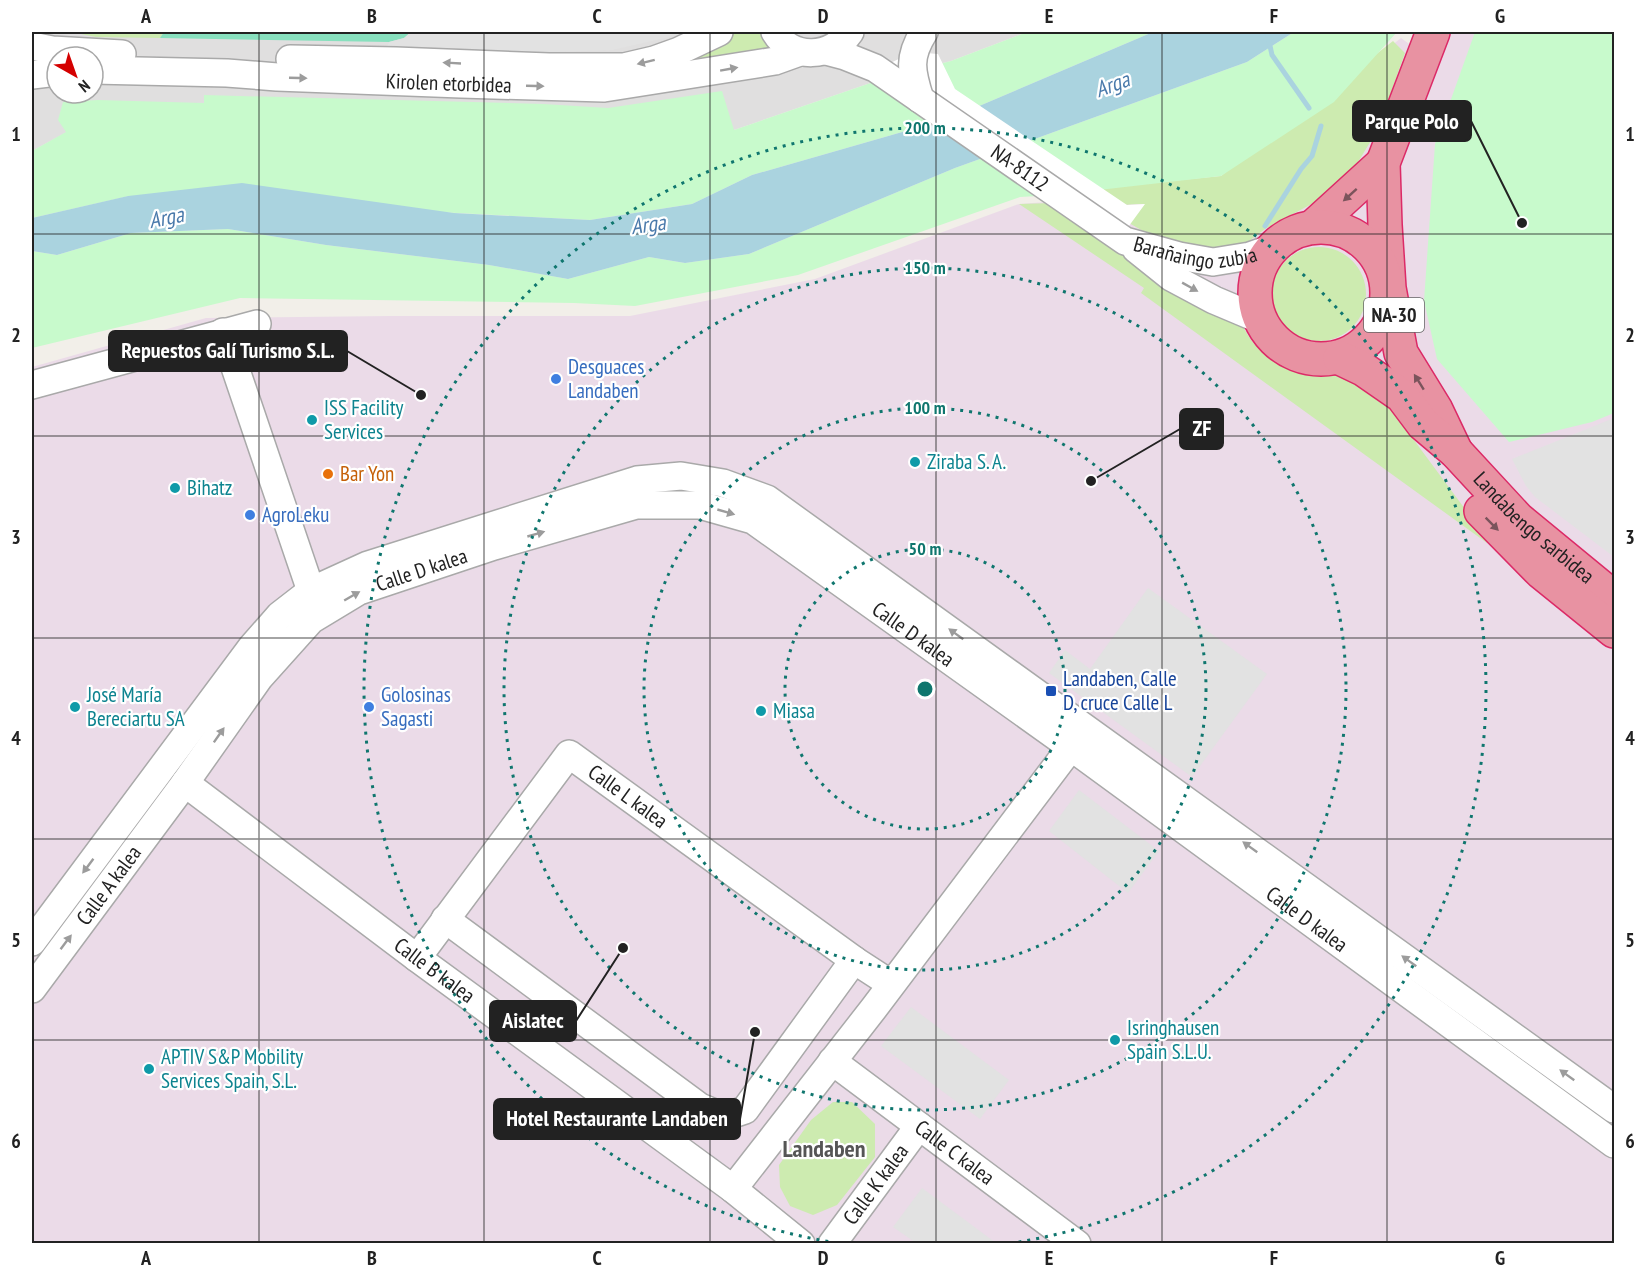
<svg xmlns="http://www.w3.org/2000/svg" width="1646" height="1275" viewBox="0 0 1646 1275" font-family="'PT Sans Narrow',sans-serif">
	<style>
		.residential { fill: #e0dfdf; fill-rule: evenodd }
		.industrial { fill: #ebdbe8 }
		.grass { fill: #cdebb0 }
		.park { fill: #c8facc }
		.pitch { fill: #88e0be }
		.parking { fill: #e2e2e2 }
		.water { fill: #aad3df }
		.pier { fill: #fff }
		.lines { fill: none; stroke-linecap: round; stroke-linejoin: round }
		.stream { stroke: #aad3df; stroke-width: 5 }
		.minor-casing { stroke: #a9a9a9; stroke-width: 30 }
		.highway-casing { stroke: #dc2a67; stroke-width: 36 }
		.minor { stroke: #fff; stroke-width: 27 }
		.highway { stroke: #e892a2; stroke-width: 33 }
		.oneway { fill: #9c9c9c }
		.oneway2 { fill: #7b545c }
		.grid { fill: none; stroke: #222; stroke-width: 1.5; stroke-opacity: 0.55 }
		.ring { fill: none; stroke: #0f766e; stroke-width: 3; stroke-dasharray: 3 6 }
		.shop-dot { fill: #3f7fe0; stroke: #fff; stroke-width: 2 }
		.culture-dot { fill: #0f9aa8; stroke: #fff; stroke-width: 2 }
		.food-dot { fill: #e8710a; stroke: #fff; stroke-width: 2 }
		.transit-dot { fill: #1a4fb4; stroke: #fff; stroke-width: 2 }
		.labels { text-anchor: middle; stroke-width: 4.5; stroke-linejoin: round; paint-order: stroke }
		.shield { fill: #fff; stroke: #646464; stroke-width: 1.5 }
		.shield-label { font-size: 20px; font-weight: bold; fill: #222 }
		.street-label { font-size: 21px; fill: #222; stroke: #fff }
		.shop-label { font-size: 21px; fill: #366cbe; stroke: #fff; text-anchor: start }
		.culture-label { font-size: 21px; fill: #0d838f; stroke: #fff; text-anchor: start }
		.food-label { font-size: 21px; fill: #c56008; stroke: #fff; text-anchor: start }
		.transit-label { font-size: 21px; fill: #164399; stroke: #fff; text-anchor: start }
		.water-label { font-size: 22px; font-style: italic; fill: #4a7aab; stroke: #fff }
		.quarter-label { font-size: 24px; font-weight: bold; fill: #555; stroke: #fff }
		.centre { fill: #0f766e; stroke: #fff; stroke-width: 3 }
		.ring-label { font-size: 18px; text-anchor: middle; font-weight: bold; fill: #0f766e; stroke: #fff; stroke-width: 4.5; stroke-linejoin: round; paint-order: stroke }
		.leader { fill: none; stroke: #222; stroke-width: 2 }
		.callout-dot { fill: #222; stroke: #fff; stroke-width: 2 }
		.callout { fill: #222; stroke: #222; stroke-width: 2 }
		.callout-label { font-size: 22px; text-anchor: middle; font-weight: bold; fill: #fff }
		.neatline { fill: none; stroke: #222; stroke-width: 2 }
		.grid-label { font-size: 20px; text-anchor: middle; font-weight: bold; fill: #222 }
	</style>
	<rect width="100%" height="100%" fill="#f2efe9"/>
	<path class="residential" d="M32 32H1027L951 61 888 77 734 130 657 144 378 148 202 119 203 103 67 132 32 151ZM57 57H93V93H57Z"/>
	<polygon class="industrial" points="1419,32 1614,32 1614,1243 32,1244 32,367 206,318 390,316 630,316 815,279 1019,204 1211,190 1401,38 1412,46"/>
	<g class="grass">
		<polygon points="71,32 164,32 160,38 96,37"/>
		<polygon points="734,32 767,32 781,49 653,67"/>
		<polygon points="1393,41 1405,53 1377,131 1358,162 1332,193 1265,229 1241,247 1205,254 1169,246 1129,223 1144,204 1120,205 1102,188 1221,176"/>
		<path d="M1053 203 1241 322C1265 377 1308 364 1355 379 1364 382 1373 391 1382 397L1488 540 1487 543 1141 293 1144 288 1019 204Z"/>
		<circle cx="1319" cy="294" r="47"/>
		<polygon points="833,1102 852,1102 875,1124 875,1157 837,1205 813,1215 790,1206 780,1187 779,1165 811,1120"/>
	</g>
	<g class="park">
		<polygon points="1027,32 1153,32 951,118 752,175 692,204 590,220 129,196 32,218 32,151 66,132 58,120 63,102 98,100 204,103 204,95 543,104 608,108 722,91 734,130 888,77 951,61"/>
		<polygon points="1294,32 1397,32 1334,102 1221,176 1055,195 1020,197 798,275 635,306 574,303 240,298 32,348 32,251 57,255 131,233 228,229 326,245 489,265 568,279 649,257 685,263 749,254 955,168 1247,62"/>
		<polygon points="1475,32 1614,32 1614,413 1592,422 1509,442 1437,359 1424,301 1435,144"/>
	</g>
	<polygon class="pitch" points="164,32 411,32 404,38 389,42 160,38"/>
	<g class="parking">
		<polygon points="411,32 684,32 678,35 612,50 528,53 427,47 387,47 389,42 404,38"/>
		<polygon points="1614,418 1614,557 1535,497 1526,486 1512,459"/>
		<polygon points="1148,588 1267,674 1192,777 1049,673 1065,650 1090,669"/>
		<polygon points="1079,790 1159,851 1128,893 1049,831"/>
		<polygon points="911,1007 1009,1080 980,1119 881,1046"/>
		<polygon points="922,1188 996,1243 916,1243 893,1227"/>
	</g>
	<polygon class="water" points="1153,32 1294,32 1247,62 955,168 749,254 685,263 649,257 568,279 489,265 326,245 228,229 131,233 57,255 32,251 32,218 128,196 242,183 454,213 590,220 692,204 752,175 951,118"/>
	<polygon class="pier" points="913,52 938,54 955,89 1127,205 1145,204 1115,245 876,70"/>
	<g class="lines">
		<g class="stream">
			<polyline points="1267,32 1272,55 1309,108"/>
			<polyline points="1265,226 1301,169 1312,156 1321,126"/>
		</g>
		<g class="minor-casing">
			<g id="minor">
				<path d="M775 32C792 61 832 58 850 32"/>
				<polyline points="32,46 52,50 122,54"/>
				<path id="s1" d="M826 51 845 56 875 68 1125 241 1179 256 1213 262 1250 256 1270 249"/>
				<polyline points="290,59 396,61 549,67 624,67 654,60 679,51 719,32"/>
				<path id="s2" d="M93 70 227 73 277 77 461 84 604 88 775 61 800 52"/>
				<polyline points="32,75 57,72"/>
				<path d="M920 99C911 71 908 57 924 32"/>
				<polyline points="1136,249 1171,277 1214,300 1259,319"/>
				<polyline points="223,332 311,591"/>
				<polyline points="32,385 257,324"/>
				<path id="s3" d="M185 783 417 958 733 1189 801 1244"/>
				<polyline points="445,919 700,1107 724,1117 745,1110 854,960"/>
				<polyline points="32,942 251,648 280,615 311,591 368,565 637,480 681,476 723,483 767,499 1614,1109"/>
				<path id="s4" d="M417 958 569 754 854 960 891 984"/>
				<path id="s5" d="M32 989 185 783 259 678 311 620 359 591 494 546 636 505H700L753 520 1071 747 1614 1144"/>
				<path id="s6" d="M832 1061 1077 1244"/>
				<polyline points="733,1189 874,1008 1071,747"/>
				<path id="s7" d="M832 1244 919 1126"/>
			</g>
		</g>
		<g class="highway-casing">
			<g id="highway">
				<polyline points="1433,32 1383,163 1385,225 1389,288 1401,353 1436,410 1456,452"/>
				<polyline points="1315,225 1383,163"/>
				<circle cx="1321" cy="293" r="66"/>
				<path id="s8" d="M1340 358 1363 369 1402 396 1423 424 1456 452 1518 519 1614 598"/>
				<polyline points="1481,511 1541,572 1614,631"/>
			</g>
		</g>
		<use href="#minor" class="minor"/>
		<use href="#highway" class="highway"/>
	</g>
	<defs><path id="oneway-solid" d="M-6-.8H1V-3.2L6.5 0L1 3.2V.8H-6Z" transform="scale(1.5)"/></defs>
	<g class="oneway">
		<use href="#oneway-solid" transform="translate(646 62) rotate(166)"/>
		<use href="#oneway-solid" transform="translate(452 63) rotate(-177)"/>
		<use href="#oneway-solid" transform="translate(729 69) rotate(-10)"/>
		<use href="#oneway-solid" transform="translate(298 78) rotate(2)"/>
		<use href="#oneway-solid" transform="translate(535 86) rotate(2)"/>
		<use href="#oneway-solid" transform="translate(1190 287) rotate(29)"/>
		<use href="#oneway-solid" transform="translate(726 512) rotate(16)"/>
		<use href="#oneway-solid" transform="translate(536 534) rotate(-16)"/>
		<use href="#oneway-solid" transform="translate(352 596) rotate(-30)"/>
		<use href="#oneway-solid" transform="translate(956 634) rotate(-144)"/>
		<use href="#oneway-solid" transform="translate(219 735) rotate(-55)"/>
		<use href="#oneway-solid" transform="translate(1250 847) rotate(-144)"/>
		<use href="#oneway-solid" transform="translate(88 866) rotate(127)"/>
		<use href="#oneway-solid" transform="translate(66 942) rotate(-53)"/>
		<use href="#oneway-solid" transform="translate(1409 961) rotate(-144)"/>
		<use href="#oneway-solid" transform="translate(1567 1075) rotate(-144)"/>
	</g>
	<g class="oneway2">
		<use href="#oneway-solid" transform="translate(1350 195) rotate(138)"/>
		<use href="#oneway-solid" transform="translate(1419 382) rotate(-122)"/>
		<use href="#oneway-solid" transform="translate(1492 524) rotate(45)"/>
	</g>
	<path class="grid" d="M259 32V1244M484 32V1244M710 32V1244M936 32V1244M1162 32V1244M1387 32V1244M32 234H1614M32 436H1614M32 638H1614M32 839H1614M32 1040H1614"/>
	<g class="ring">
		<circle cx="925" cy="689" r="140"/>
		<circle cx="925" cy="689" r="281"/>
		<circle cx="925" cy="689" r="421"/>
		<path d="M837 1243A561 561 0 1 1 1013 1243"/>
	</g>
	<g class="shop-dot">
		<circle cx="556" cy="379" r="6"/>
		<circle cx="250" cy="515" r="6"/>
		<circle cx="369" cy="707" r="6"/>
	</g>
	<g class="culture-dot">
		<circle cx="312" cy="420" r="6"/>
		<circle cx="915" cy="462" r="6"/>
		<circle cx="175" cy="488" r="6"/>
		<circle cx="75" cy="707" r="6"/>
		<circle cx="761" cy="711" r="6"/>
		<circle cx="1115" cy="1040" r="6"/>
		<circle cx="149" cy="1069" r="6"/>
	</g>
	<circle class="food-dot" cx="328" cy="474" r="6"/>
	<rect class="transit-dot" x="1045" y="685" width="12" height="12" rx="3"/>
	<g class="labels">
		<rect class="shield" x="1364" y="298" width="60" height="34" rx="4.5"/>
		<g class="shield-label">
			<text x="1394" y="322">NA-30</text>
		</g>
		<g class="street-label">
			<text dy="7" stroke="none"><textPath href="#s2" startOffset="356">Kirolen etorbidea</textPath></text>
			<text dy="7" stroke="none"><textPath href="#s1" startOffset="228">NA-8112</textPath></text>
			<text dy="7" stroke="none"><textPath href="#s1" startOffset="428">Barañaingo zubia</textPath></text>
			<text dy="7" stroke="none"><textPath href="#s8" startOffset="260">Landabengo sarbidea</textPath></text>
			<text dy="7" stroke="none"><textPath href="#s5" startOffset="585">Calle D kalea</textPath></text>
			<text dy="7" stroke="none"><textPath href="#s5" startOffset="1125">Calle D kalea</textPath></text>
			<text dy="7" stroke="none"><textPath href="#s4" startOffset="327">Calle L kalea</textPath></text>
			<text dy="7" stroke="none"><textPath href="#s5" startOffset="129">Calle A kalea</textPath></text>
			<text dy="7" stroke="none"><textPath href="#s5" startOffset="1611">Calle D kalea</textPath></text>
			<text dy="7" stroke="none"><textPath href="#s3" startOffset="312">Calle B kalea</textPath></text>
			<text dy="7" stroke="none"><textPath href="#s6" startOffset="153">Calle C kalea</textPath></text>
			<text dy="7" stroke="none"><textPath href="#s7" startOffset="74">Calle K kalea</textPath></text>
		</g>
		<g class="shop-label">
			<text x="568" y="374">Desguaces<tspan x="568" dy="24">Landaben</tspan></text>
			<text x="262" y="522">AgroLeku</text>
			<text x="381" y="702">Golosinas<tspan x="381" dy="24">Sagasti</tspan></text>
		</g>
		<g class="culture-label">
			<text x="324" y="415">ISS Facility<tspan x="324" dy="24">Services</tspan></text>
			<text x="927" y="469">Ziraba S. A.</text>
			<text x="187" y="495">Bihatz</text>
			<text x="87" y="702">José María<tspan x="87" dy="24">Bereciartu SA</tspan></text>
			<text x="773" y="718">Miasa</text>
			<text x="1127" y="1035">Isringhausen<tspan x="1127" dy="24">Spain S.L.U.</tspan></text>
			<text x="161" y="1064">APTIV S&amp;P Mobility<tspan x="161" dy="24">Services Spain, S.L.</tspan></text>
		</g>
		<g class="food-label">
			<text x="340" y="481">Bar Yon</text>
		</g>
		<g class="transit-label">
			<text x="1063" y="686">Landaben, Calle<tspan x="1063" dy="24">D, cruce Calle L</tspan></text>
		</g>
		<g class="water-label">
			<text transform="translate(1112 84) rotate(-20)" y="8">Arga</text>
			<text transform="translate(166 217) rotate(-11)" y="8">Arga</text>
			<text transform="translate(648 224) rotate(-8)" y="8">Arga</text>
		</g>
		<g class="quarter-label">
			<text x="824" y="1157">Landaben</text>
		</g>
	</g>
	<circle cx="925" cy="689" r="9" class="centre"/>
	<g class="ring-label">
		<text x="925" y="134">200 m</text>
		<text x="925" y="274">150 m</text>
		<text x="925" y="414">100 m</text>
		<text x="925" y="555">50 m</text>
	</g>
	<path class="leader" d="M1522 223L1471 121M421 395L347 351M1091 481L1180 429M623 948L576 1021M755 1032L740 1119"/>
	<g class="callout-dot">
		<circle cx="1522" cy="223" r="6"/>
		<circle cx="421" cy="395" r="6"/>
		<circle cx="1091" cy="481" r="6"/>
		<circle cx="623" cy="948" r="6"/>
		<circle cx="755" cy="1032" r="6"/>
	</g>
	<g class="callout">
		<rect x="1353" y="101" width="118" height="40" rx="6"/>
		<rect x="109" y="331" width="238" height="40" rx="6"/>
		<rect x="1180" y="409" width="43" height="40" rx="6"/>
		<rect x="490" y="1001" width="86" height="40" rx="6"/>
		<rect x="494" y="1099" width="246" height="40" rx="6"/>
	</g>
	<g class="callout-label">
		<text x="1412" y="129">Parque Polo</text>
		<text x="228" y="358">Repuestos Galí Turismo S.L.</text>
		<text x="1202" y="436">ZF</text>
		<text x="533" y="1028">Aislatec</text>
		<text x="617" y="1126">Hotel Restaurante Landaben</text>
	</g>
	<rect width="1646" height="1275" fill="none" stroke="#ffffff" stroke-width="66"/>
	<g transform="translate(75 75) rotate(140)"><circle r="28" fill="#ffffff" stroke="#a7a7a7" stroke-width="1.5"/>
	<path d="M0-4.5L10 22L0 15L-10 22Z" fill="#d40000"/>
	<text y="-9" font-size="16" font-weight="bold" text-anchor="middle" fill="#222222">N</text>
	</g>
	<rect x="33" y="33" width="1580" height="1209" class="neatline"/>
	<g class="grid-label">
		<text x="146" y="23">A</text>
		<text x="372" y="23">B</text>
		<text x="597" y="23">C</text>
		<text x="823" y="23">D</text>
		<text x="1049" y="23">E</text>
		<text x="1274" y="23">F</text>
		<text x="1500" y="23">G</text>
		<text x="16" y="141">1</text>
		<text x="1630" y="141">1</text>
		<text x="16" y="342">2</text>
		<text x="1630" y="342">2</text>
		<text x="16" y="544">3</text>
		<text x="1630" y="544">3</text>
		<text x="16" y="745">4</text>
		<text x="1630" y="745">4</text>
		<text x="16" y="947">5</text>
		<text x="1630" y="947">5</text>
		<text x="16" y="1148">6</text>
		<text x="1630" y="1148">6</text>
		<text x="146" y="1265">A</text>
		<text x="372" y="1265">B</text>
		<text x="597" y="1265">C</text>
		<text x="823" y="1265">D</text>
		<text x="1049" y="1265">E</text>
		<text x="1274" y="1265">F</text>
		<text x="1500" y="1265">G</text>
	</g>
</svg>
